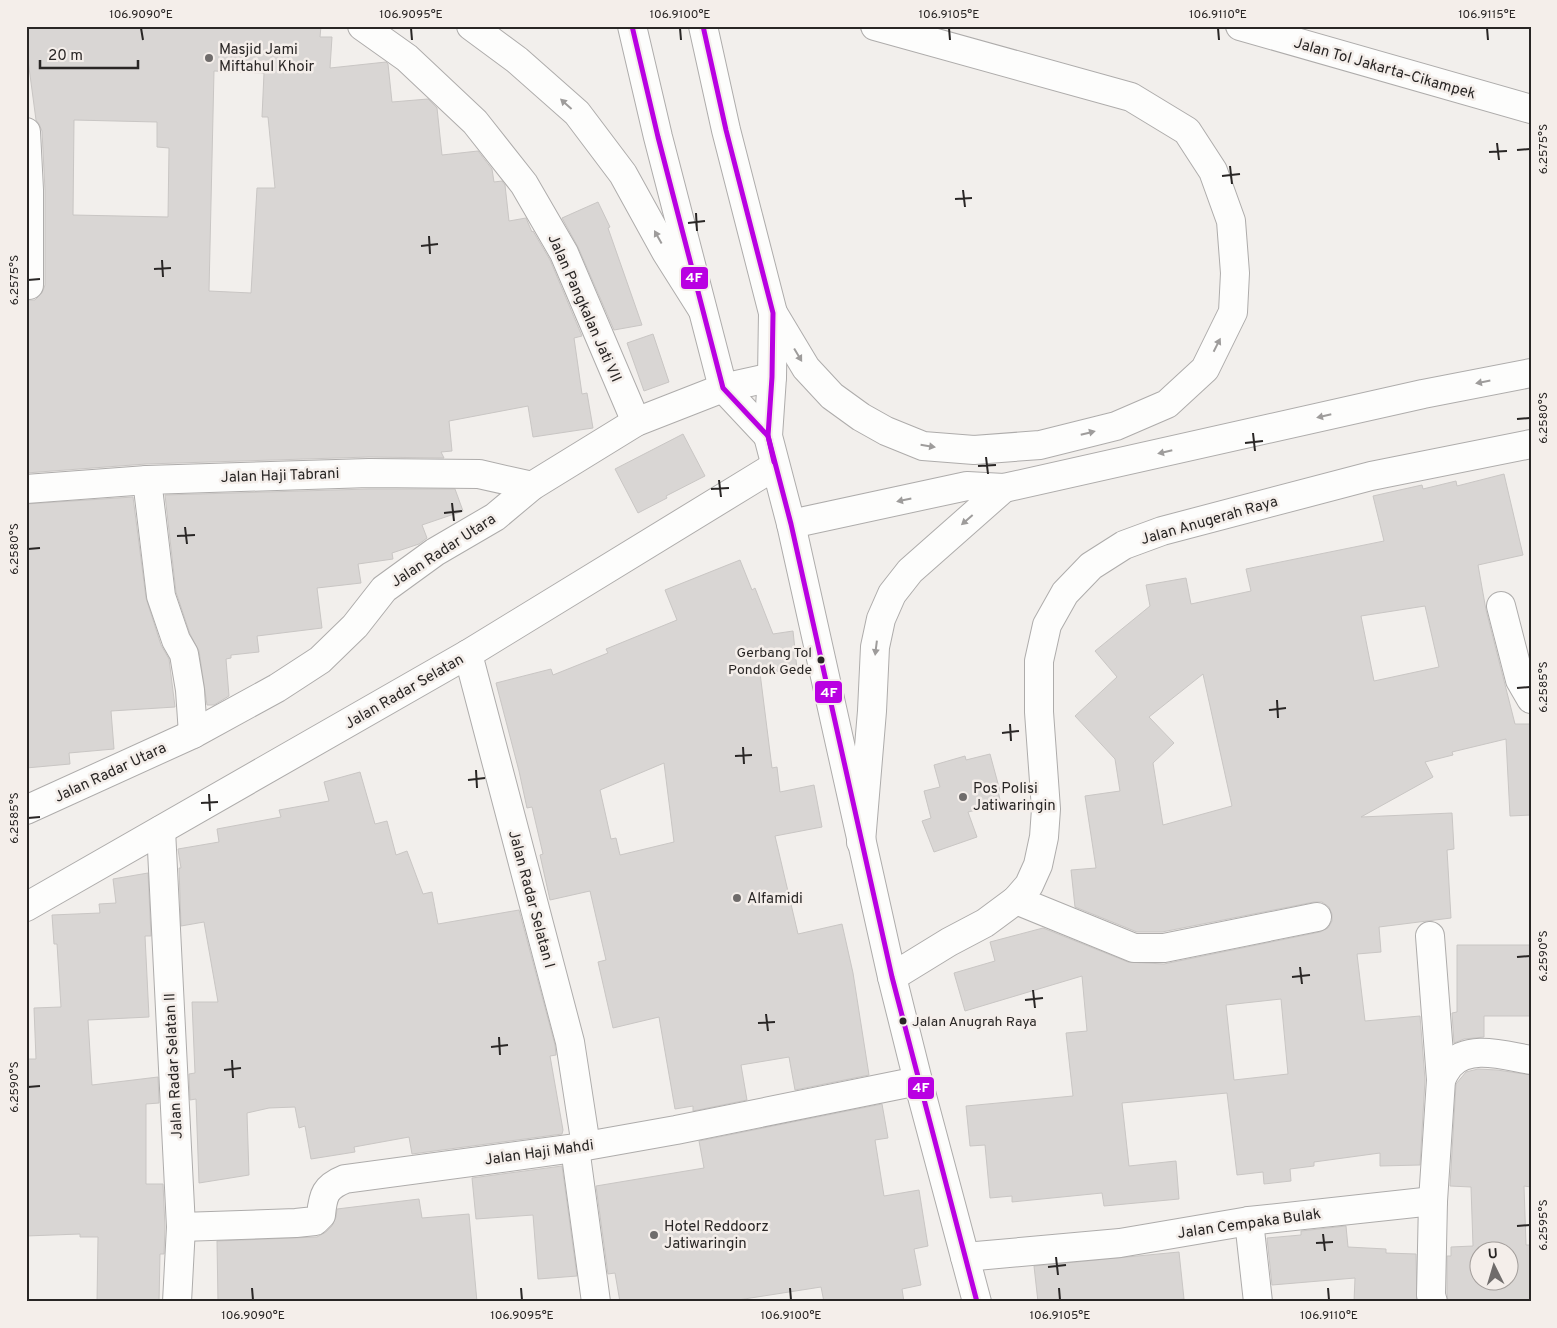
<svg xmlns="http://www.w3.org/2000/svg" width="1557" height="1328" viewBox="0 0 1557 1328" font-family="Overpass,sans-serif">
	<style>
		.building { fill: #d9d6d4; stroke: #c9c6c4; fill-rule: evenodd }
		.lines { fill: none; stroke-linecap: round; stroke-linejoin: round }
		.minor-casing { stroke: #aeacab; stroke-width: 30 }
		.major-casing { stroke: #aeacab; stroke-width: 30 }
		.highway-casing { stroke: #aeacab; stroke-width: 30 }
		.minor { stroke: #fdfdfc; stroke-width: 28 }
		.major { stroke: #fdfdfc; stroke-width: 28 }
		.highway { stroke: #fdfdfc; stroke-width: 28 }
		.bus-1-casing { stroke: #f4eeea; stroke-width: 9 }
		.bus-1 { stroke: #b900e2; stroke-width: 5 }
		.oneway { fill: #9e9c9b }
		.ticks { fill: none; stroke: #292625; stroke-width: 2 }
		.poi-dot { fill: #6f6c6b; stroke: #f4eeea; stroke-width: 2 }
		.bus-dot { fill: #292625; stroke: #f4eeea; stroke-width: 2 }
		.labels { text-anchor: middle; stroke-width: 5; stroke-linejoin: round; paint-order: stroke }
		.bus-label { font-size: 14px; fill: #292625; stroke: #f4eeea; text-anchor: end }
		.poi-label { font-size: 15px; fill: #292625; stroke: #f4eeea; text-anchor: start }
		.street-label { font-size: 15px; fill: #292625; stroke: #f4eeea }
		.line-badge { stroke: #f4eeea; stroke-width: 2 }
		.badge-label { font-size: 14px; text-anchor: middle; font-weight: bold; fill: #fff }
		.neatline { fill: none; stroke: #292625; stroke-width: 2 }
		.ticks-label { font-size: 12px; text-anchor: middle; fill: #292625 }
	</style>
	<rect width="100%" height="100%" fill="#f2efec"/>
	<g class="building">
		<path d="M26 26H321L320 37H332L330 68 386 62 388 64 392 102 428 99 437 108 442 155 478 151 492 169 494 182 502 181 505 185 509 221 526 218 532 232 533 231 550 260 582 336 574 338 582 394 587 393 593 428 533 437 528 406 449 421 452 451 441 452 444 458 369 457 146 464 26 473V330H28V300H35L42 293 45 285V190L42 131 39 124 36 120 26 45ZM214 71 264 73 262 117H268L275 188H257L251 293 209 291ZM74 120 157 122V147L169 148 168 217 73 215Z"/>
		<polygon points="598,202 610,227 608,228 642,325 614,330 578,247 562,218"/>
		<polygon points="653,334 669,382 644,391 627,343"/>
		<polygon points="683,434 705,476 666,496 667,498 638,513 615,469"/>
		<path d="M1504 474 1523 555 1478 565 1486 610 1515 724H1531V815L1510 816 1506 739 1452 752 1453 755 1425 762 1433 777 1361 817 1452 813 1454 849 1447 850 1451 918 1379 927 1381 952 1357 954 1365 1021 1420 1016 1425 1080 1420 1165 1380 1166V1153L1314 1162V1166L1290 1169 1291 1181 1264 1184 1263 1172 1237 1175 1227 1093 1122 1103 1129 1166 1176 1161 1179 1199 1104 1206 1102 1193 1012 1202V1196L990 1198 985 1145 970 1146 966 1106 1073 1096 1066 1033 1087 1031 1082 976 965 1011 954 973 995 961 990 942 1043 928 1128 962 1164 964 1320 932 1328 928 1332 921V914L1329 907 1322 902H1314L1162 932H1137L1075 907 1071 870 1096 868 1085 796 1120 791 1115 759 1075 716 1117 677 1095 651 1150 606 1146 585 1186 578 1191 604 1251 591 1246 569 1384 541 1373 496 1422 485 1423 489 1456 481 1457 486ZM1425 606 1439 667 1374 681 1361 616ZM1203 674 1232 806 1163 825 1153 763 1174 743 1149 717ZM1281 999 1288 1074 1234 1080 1226 1005Z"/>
		<polygon points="369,489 455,489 463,511 422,525 427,538 419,544 392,553 393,559 358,564 361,583 317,588 322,628 257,636 259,652 231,655 231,658 226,659 229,696 214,705 207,705 199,651 190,634 176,592 165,495"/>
		<polygon points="133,497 146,598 161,645 169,659 175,707 111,711 114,749 69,753 70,764 26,768 26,504"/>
		<path d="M740 560 752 590 755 588 773 634 793 631 797 669 760 673 772 768 777 767 780 792 814 785 822 827 775 836 798 934 842 924 853 973 869 1075 795 1090 789 1057 741 1065 747 1100 693 1111V1106L675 1109 659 1017 613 1028 598 962 606 960 590 891 550 900 540 855 543 854 532 807 527 808 519 771 496 683 551 669 553 675 608 653 606 649 677 620 665 590ZM664 763 674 842 620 855 616 838 611 839 600 790Z"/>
		<polygon points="990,754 1000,791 998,791 1001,804 968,812 977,837 934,852 922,821 931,818 924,791 940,787 934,765 965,756 966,760"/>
		<polygon points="360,772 375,824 387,821 396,855 407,851 423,894 432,892 438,924 519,910 555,1045 556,1055 550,1056 563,1130 562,1134 412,1154 409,1137 354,1147 355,1152 311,1159 305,1126 299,1128 295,1107 269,1108 247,1113 249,1175 199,1183 196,1099 190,1100 189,1074 195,1073 192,1002 218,1002 204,922 181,926 179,868 181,868 178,849 219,842 217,829 281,817 279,810 329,801 324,782"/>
		<polygon points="148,873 151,936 145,936 149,1017 88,1020 92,1085 158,1077 159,1103 146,1104 146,1184 163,1184 165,1227 164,1254 160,1254 159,1302 97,1302 98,1237 80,1237 80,1234 26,1236 26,1059 36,1059 34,1008 61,1007 57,944 54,944 52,915 100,913 99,904 116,903 113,879"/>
		<polygon points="1457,945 1531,945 1531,1016 1484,1016 1484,1037 1464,1039 1454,1043 1452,1013 1457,1012"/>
		<path d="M1478 1069 1497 1070 1531 1075V1187L1524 1186 1526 1245H1531V1302H1448L1447 1293V1256H1451V1247L1473 1246 1471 1187 1450 1186 1456 1084 1466 1072ZM1480 1250H1510V1280H1480Z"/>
		<polygon points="882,1104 888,1138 875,1140 884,1196 919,1190 928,1246 914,1249 921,1285 902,1289 904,1302 824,1302 821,1287 725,1302 620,1302 615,1273 608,1274 596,1186 704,1168 699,1141"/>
		<polygon points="562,1166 577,1276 538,1279 533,1215 476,1219 472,1178"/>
		<polygon points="419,1199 422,1218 469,1214 477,1302 218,1302 217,1241 317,1237 326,1232 332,1226 336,1217 337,1209"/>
		<polygon points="1346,1226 1348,1247 1386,1249 1386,1253 1416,1254 1417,1302 1354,1302 1355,1278 1272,1285 1267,1238 1301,1235 1301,1231"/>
		<polygon points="1179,1252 1184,1299 1162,1302 1038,1302 1034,1266"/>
	</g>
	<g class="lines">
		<g class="minor-casing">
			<g id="minor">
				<polyline points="362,26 407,58 475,122 524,184 564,253 636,422"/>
				<polyline points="26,132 29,190 29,285"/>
				<polyline points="147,480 161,596 176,640 184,654 190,690 193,734"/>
				<polyline points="26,489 147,480 369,473 479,474 532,486"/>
				<polyline points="1501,606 1520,680 1531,699"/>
				<polyline points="468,654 570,1042 586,1146"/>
				<polyline points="26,810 193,734 277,688 320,660 355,626 384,589 435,552 495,517 532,486 636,422 723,388 772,377"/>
				<polyline points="161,830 181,1227 177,1302"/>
				<polyline points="1016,900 1134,948 1164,948 1317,917"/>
				<polyline points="26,907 468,654 775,466"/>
				<polyline points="1430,936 1441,1080"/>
				<polyline points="892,977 949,942 985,923 1016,900 1029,885 1038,865 1044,837 1046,809 1039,712 1039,661 1047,625 1065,593 1091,566 1124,545 1162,531 1371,476 1531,444"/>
				<polyline points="575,1148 596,1302"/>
				<polyline points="1249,1221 1258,1302"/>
				<path d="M181 1227 296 1223 315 1221 321 1215C323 1195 325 1187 345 1179L575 1148 676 1130 918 1081"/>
				<polyline points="965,1257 1120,1243 1249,1221 1433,1201"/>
				<path d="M1433 1302 1431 1295 1433 1201 1441 1080C1443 1075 1446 1070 1449 1066 1468 1043 1506 1056 1531 1060"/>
			</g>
		</g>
		<g class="major-casing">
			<g id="major">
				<polyline points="632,26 658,137 723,388 768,436"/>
				<polyline points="703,26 726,130 773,313 772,377 768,436 791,524 892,977 918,1081 977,1302"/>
			</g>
		</g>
		<g class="highway-casing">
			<g id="highway">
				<polyline points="471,26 517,60 577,113 623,174 666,252 702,309"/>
				<polyline points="1240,26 1531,109"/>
				<polyline points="773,313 806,368 832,396 861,417 886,431 923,446 974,450 1040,445 1116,426 1167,404 1205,369 1233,312 1235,273 1231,221 1213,171 1187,131 1131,97 875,26"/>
				<polyline points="791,524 967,486 1004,488 1423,394 1531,373"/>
				<polyline points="861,842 872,711 875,647 881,619 892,594 910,571 1004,488"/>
			</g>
		</g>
		<use href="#minor" class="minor"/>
		<use href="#major" class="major"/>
		<use href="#highway" class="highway"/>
		<g class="bus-1-casing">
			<g id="bus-1">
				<polyline points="632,26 658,137 723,388 768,436 791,524 892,977 977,1302"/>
				<polyline points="703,26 726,130 773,313 772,377 768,436 774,462"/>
			</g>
		</g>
		<use href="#bus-1" class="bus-1"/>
	</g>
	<defs><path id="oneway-solid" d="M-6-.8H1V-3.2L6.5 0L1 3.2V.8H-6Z" transform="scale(1.25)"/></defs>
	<g class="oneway">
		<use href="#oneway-solid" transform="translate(566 104) rotate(-138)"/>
		<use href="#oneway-solid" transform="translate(658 237) rotate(-119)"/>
		<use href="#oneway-solid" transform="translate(1217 345) rotate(-63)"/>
		<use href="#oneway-solid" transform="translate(798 355) rotate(59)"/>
		<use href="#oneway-solid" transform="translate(1483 382) rotate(169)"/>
		<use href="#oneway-solid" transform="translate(1324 416) rotate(167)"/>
		<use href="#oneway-solid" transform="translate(1088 433) rotate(-14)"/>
		<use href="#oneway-solid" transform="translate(928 446) rotate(9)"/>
		<use href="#oneway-solid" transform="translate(1165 452) rotate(167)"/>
		<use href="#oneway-solid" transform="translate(904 500) rotate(168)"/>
		<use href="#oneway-solid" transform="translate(967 520) rotate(139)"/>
		<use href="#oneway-solid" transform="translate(876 648) rotate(97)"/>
	</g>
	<path class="ticks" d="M141 28 143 40M411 28 412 40M680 28 681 40M949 28 950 40M1218 28 1219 40M1487 28 1488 40M1497 143 1499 160M1517 150 1530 149M1489 152 1507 151M1230 166 1232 184M1222 176 1240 174M963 190 965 207M955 199 972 198M696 213 697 231M688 223 705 221M429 236 430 254M421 246 438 244M162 260 163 277M154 269 171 268M28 280 40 279M1517 419 1530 418M1253 433 1255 451M1245 443 1263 441M986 457 988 474M978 466 996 465M719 480 721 497M711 489 729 488M452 503 454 521M444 513 462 511M185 527 187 544M177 536 195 535M28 549 40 548M1517 688 1530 687M1277 700 1278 718M1269 710 1286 708M1010 724 1011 741M1002 733 1019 731M743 747 744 764M735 756 752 755M476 770 477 788M468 780 485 778M209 794 210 811M201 803 218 802M28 818 40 817M1517 957 1530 956M1300 967 1302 984M1292 977 1310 975M1033 990 1035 1008M1025 1000 1043 998M766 1014 768 1031M758 1023 775 1022M499 1037 500 1055M491 1047 508 1045M232 1060 233 1078M224 1070 241 1068M28 1087 40 1086M1517 1226 1530 1225M1323 1234 1325 1251M1316 1243 1333 1242M1056 1257 1058 1275M1048 1267 1066 1265M252 1288 253 1300M521 1288 522 1300M790 1288 791 1300M1059 1288 1060 1300M1328 1288 1329 1300"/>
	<g class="poi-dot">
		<circle cx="209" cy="58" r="5"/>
		<circle cx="963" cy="797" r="5"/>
		<circle cx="737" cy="898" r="5"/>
		<circle cx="654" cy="1235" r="5"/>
	</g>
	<g class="bus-dot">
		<circle cx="821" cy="660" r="4.5"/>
		<circle cx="903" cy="1021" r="4.5"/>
	</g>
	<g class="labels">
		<g class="bus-label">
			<text x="812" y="657">Gerbang Tol<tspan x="812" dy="17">Pondok Gede</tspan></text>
			<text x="912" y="1026" text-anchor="start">Jalan Anugrah Raya</text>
		</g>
		<g class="poi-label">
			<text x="219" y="54">Masjid Jami<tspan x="219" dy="17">Miftahul Khoir</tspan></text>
			<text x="973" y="793">Pos Polisi<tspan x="973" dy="17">Jatiwaringin</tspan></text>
			<text x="747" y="903">Alfamidi</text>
			<text x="664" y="1231">Hotel Reddoorz<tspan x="664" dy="17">Jatiwaringin</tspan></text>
		</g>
		<g class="street-label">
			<text transform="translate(1385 68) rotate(16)" y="5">Jalan Tol Jakarta–Cikampek</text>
			<text transform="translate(585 308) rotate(66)" y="5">Jalan Pangkalan Jati VII</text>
			<text transform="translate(280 475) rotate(-2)" y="5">Jalan Haji Tabrani</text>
			<text transform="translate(1209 520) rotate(-16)" y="5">Jalan Anugerah Raya</text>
			<text transform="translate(443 550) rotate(-33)" y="5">Jalan Radar Utara</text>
			<text transform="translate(404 691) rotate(-30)" y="5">Jalan Radar Selatan</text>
			<text transform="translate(110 772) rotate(-25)" y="5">Jalan Radar Utara</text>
			<text transform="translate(532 899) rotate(75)" y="5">Jalan Radar Selatan I</text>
			<text transform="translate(173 1066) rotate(-93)" y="5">Jalan Radar Selatan II</text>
			<text transform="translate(539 1152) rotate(-8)" y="5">Jalan Haji Mahdi</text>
			<text transform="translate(1249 1223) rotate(-8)" y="5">Jalan Cempaka Bulak</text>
		</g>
	</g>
	<g class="line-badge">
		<rect x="680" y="266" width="29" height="24" rx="5" fill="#b900e2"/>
		<rect x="814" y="680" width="29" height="24" rx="5" fill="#b900e2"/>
		<rect x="907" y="1076" width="28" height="24" rx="5" fill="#b900e2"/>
	</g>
	<g class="badge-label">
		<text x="694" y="282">4F</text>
		<text x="829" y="697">4F</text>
		<text x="921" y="1092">4F</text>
	</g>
	<rect width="1557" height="1328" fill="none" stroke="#f4eeea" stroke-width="55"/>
	<g transform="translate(1494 1266) rotate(355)"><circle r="24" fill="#f4eeea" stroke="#a39e9b"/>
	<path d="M0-4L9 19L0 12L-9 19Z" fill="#6f6c6b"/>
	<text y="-8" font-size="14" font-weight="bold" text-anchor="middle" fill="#292625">U</text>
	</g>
	<path d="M40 60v8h98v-8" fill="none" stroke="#292625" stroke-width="2.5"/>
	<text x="48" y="60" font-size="15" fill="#292625" stroke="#f4eeea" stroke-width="4" paint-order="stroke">20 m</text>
	<rect x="28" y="28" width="1502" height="1272" class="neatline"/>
	<g class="ticks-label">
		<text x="141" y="18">106.9090°E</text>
		<text x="411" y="18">106.9095°E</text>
		<text x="680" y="18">106.9100°E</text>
		<text x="949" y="18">106.9105°E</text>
		<text x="1218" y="18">106.9110°E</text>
		<text x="1487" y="18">106.9115°E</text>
		<text transform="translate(1543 149) rotate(-90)" y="4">6.2575°S</text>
		<text transform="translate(14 280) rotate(-90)" y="4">6.2575°S</text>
		<text transform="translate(1543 418) rotate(-90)" y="4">6.2580°S</text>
		<text transform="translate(14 549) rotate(-90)" y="4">6.2580°S</text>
		<text transform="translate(1543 687) rotate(-90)" y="4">6.2585°S</text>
		<text transform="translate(14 818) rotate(-90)" y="4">6.2585°S</text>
		<text transform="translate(1543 956) rotate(-90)" y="4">6.2590°S</text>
		<text transform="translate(14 1087) rotate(-90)" y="4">6.2590°S</text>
		<text transform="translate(1543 1225) rotate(-90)" y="4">6.2595°S</text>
		<text x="253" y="1319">106.9090°E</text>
		<text x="522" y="1319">106.9095°E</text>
		<text x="791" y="1319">106.9100°E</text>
		<text x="1060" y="1319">106.9105°E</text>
		<text x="1329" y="1319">106.9110°E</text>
	</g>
</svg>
